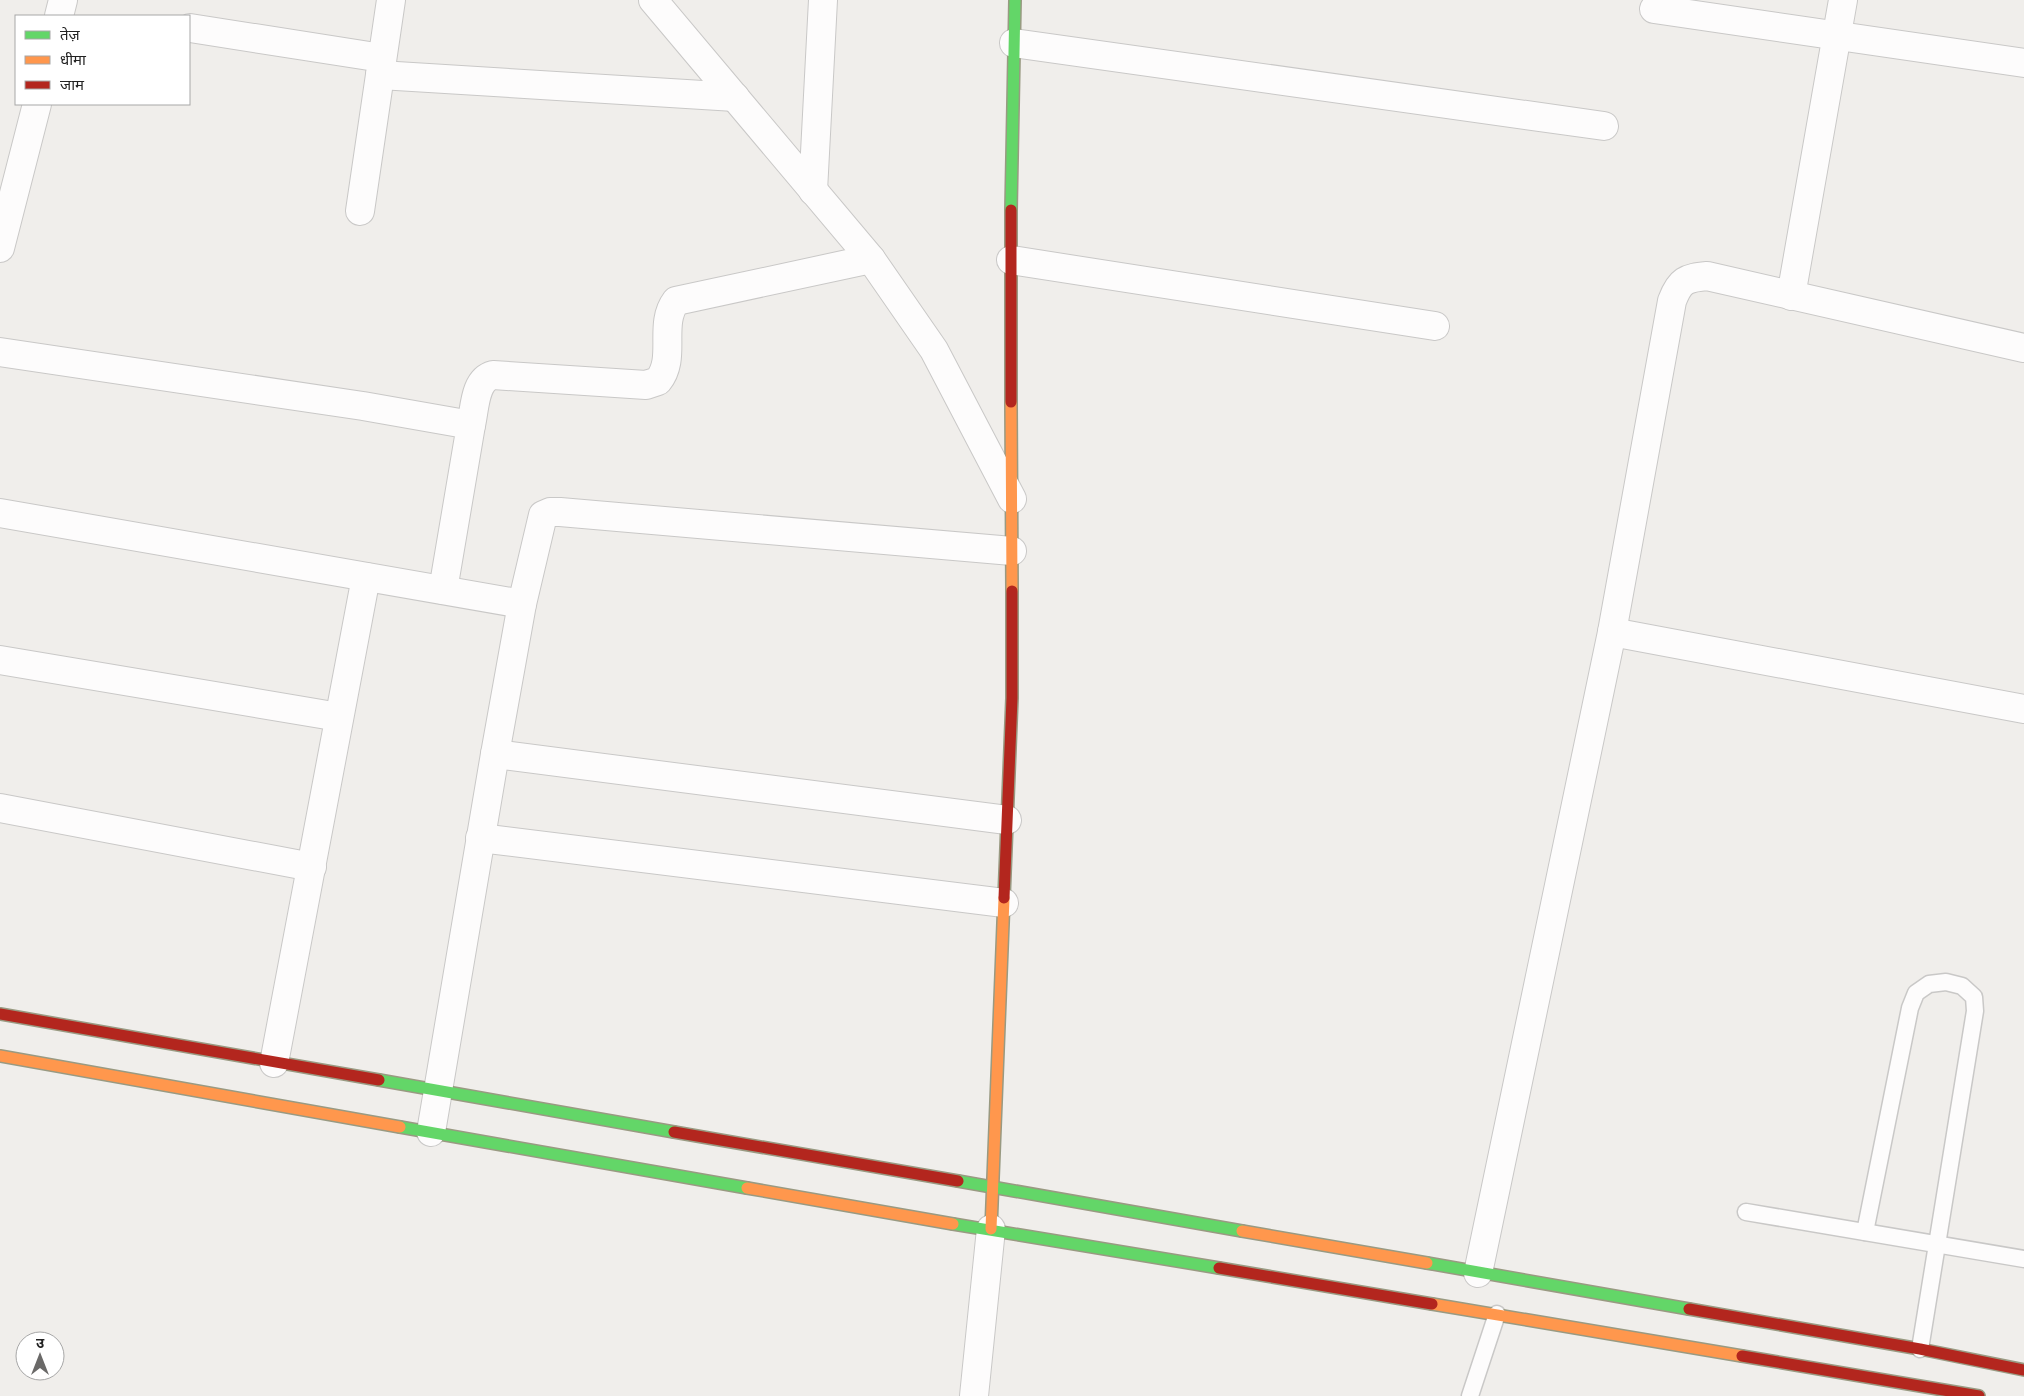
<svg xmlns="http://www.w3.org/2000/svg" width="2024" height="1396" viewBox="0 0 2024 1396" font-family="'Golos Text','Noto Sans Devanagari',sans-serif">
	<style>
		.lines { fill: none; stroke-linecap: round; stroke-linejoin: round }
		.lane-casing { stroke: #c9c8c7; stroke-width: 19 }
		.street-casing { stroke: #c9c8c7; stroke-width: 30 }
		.fast-casing { stroke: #999a82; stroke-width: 14 }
		.slow-casing { stroke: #999a82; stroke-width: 14 }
		.jam-casing { stroke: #999a82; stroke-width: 14 }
		.lane { stroke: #fdfcfc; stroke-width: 16 }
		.street { stroke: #fdfcfc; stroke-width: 28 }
		.fast { stroke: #63d668; stroke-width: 11 }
		.slow { stroke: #ff974d; stroke-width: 11 }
		.jam { stroke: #b3261e; stroke-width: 11 }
	</style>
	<rect width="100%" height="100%" fill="#f0eeeb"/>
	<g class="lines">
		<g class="lane-casing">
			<g id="lane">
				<polyline points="1746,1212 2024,1259"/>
				<polyline points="1865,1232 1910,1008 1916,993 1929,984 1946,982 1962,986 1974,997 1975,1011 1920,1349"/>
				<polyline points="1470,1396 1497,1314"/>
			</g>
		</g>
		<g class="street-casing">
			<g id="street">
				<polyline points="653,0 871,259 934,350 1012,499"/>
				<polyline points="1654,9 2024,63"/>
				<polyline points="59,16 63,0"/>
				<polyline points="190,28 382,58"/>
				<polyline points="1014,43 1604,126"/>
				<polyline points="380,75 735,97"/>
				<polyline points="813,191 823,0"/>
				<polyline points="360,211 391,0"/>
				<polyline points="0,248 37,104"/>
				<polyline points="1011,260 1435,326"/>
				<polyline points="1791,296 1843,0"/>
				<polyline points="0,352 363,406 471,425 443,590"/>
				<path d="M471 425C475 409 474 380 493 375L646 385 658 381C677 358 658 325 676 301L871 259"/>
				<polyline points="0,513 522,604"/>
				<polyline points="1612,632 2024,709"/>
				<polyline points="0,660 339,717"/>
				<polyline points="495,754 1007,820"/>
				<polyline points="0,808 312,867"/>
				<polyline points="480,838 1004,903"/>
				<polyline points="274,1063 366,577"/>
				<polyline points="431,1132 495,754 522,604 543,515 550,512 560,512 1012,551"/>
				<path d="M1478 1273 1612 632 1672 301C1680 280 1686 278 1707 276L2024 348"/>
				<polyline points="974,1396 991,1229"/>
			</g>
		</g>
		<g class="fast-casing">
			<g id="fast">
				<polyline points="1011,210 1015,0"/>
				<polyline points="379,1080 674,1132"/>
				<polyline points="400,1127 747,1188"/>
				<polyline points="958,1181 1242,1231"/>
				<polyline points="953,1224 1219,1268"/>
				<polyline points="1427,1263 1689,1309"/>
			</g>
		</g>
		<g class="slow-casing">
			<g id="slow">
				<polyline points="1011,402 1012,591"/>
				<polyline points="0,1056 400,1127"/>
				<polyline points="747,1188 953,1224"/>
				<polyline points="991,1229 1004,898"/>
				<polyline points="1242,1231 1427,1263"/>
				<polyline points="1432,1304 1742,1356"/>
			</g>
		</g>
		<g class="jam-casing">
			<g id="jam">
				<polyline points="1011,210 1011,402"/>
				<polyline points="1004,898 1012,698 1012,591"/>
				<polyline points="0,1014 379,1080"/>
				<polyline points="674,1132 958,1181"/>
				<polyline points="1219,1268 1432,1304"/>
				<polyline points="1689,1309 1920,1349 2024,1370"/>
				<polyline points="1742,1356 1979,1396"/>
			</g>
		</g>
		<use href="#lane" class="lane"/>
		<use href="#street" class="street"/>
		<use href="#fast" class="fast"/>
		<use href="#slow" class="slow"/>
		<use href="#jam" class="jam"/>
	</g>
	<rect x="15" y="15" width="175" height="90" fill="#ffffff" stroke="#a7a7a7"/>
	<rect x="25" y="31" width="25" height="8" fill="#63d668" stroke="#a7a7a7"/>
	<text x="60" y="40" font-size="15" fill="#222222">तेज़</text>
	<rect x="25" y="56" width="25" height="8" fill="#ff974d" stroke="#a7a7a7"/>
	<text x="60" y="65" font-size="15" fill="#222222">धीमा</text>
	<rect x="25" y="81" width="25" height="8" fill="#b3261e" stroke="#a7a7a7"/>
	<text x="60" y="90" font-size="15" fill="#222222">जाम</text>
	<g transform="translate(40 1356)"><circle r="24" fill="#ffffff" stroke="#a7a7a7"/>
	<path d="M0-4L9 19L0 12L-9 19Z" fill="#6a6968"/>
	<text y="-8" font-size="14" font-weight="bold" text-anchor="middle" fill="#222222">उ</text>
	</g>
</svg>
